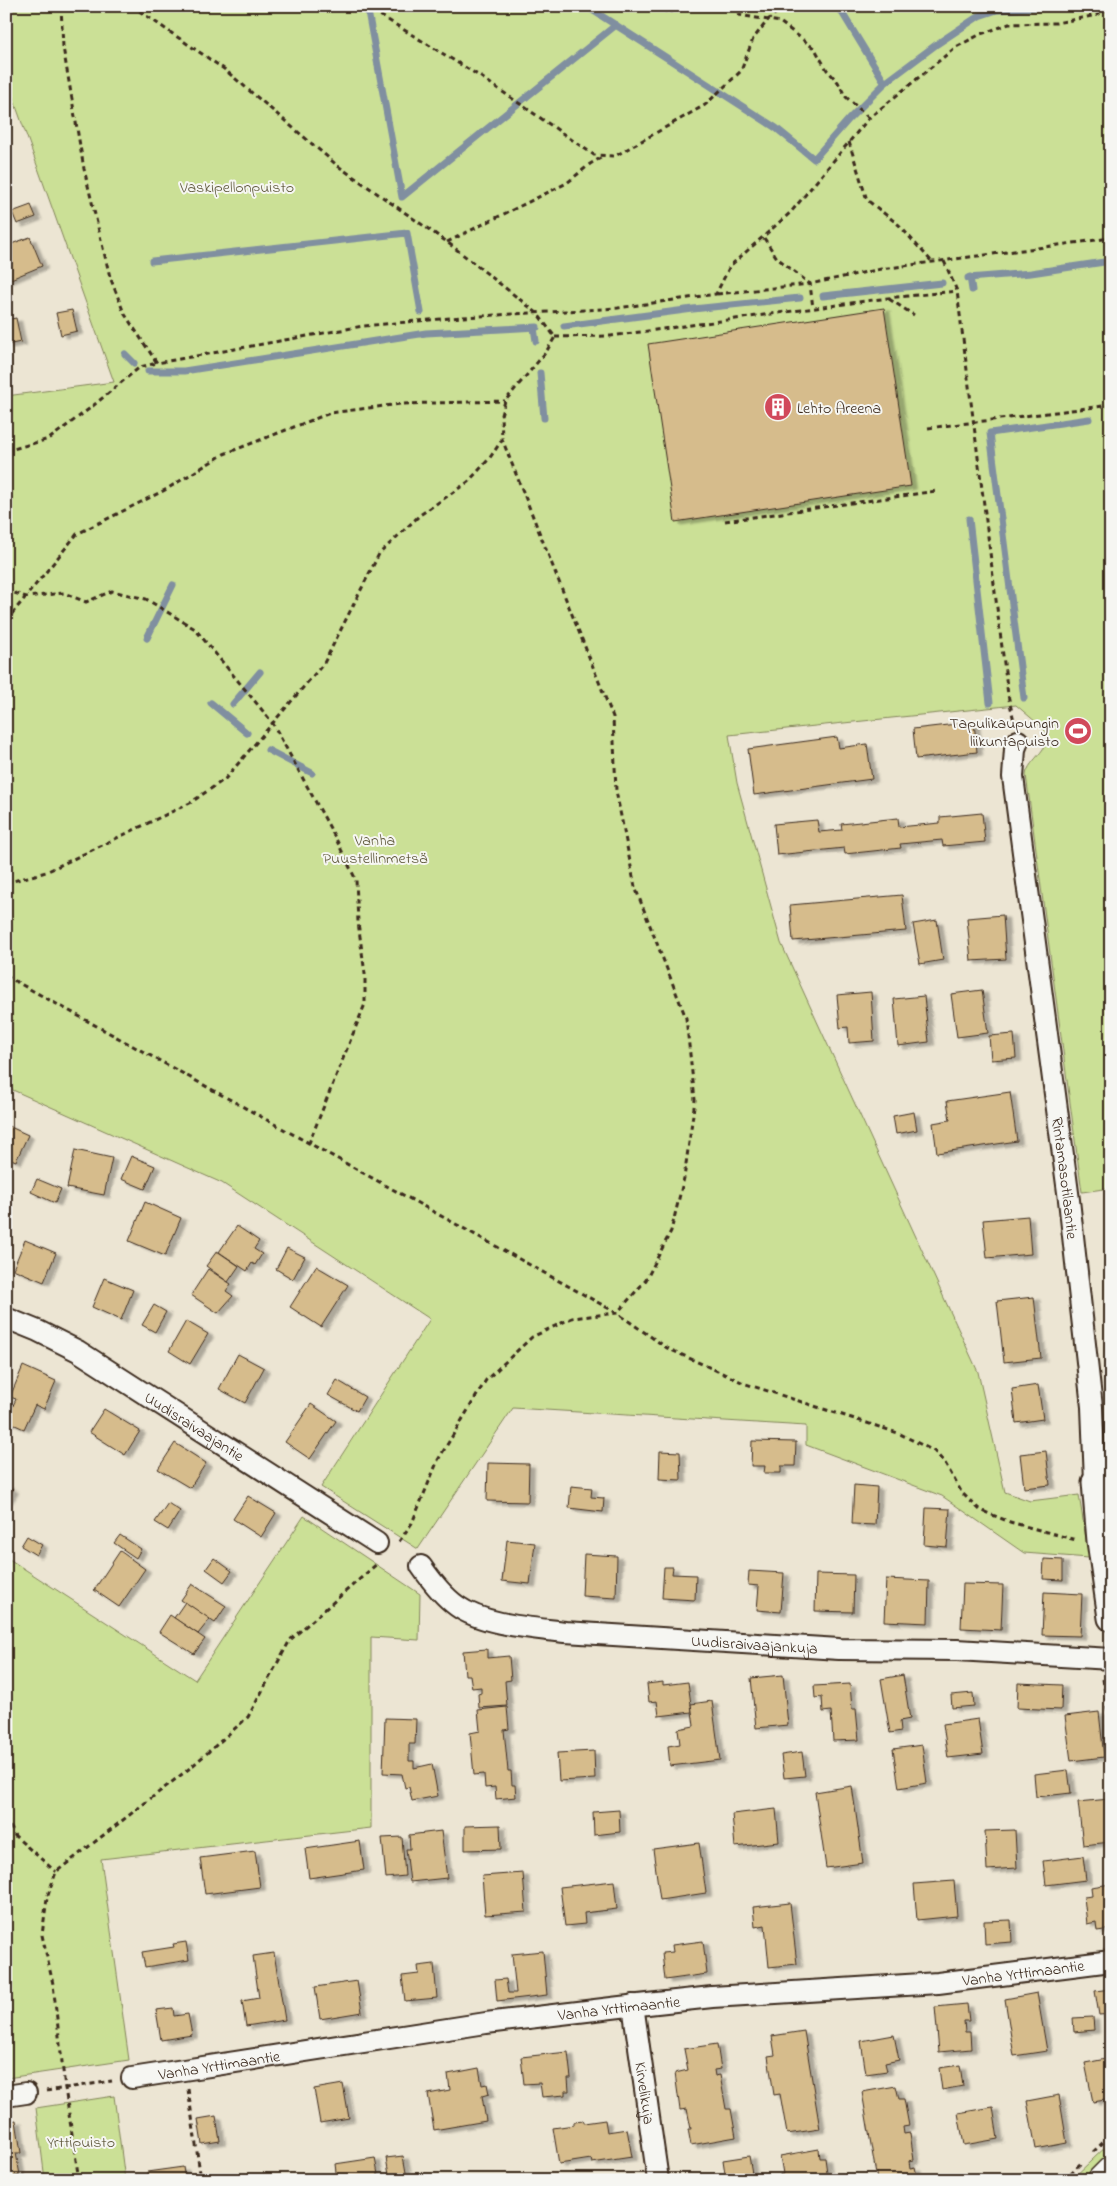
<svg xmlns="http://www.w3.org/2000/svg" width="1117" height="2186" viewBox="0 0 1117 2186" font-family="'Indie Flower',sans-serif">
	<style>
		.green { fill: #cbe096; stroke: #83855a }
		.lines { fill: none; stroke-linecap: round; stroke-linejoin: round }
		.stream { stroke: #808fa0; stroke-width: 7 }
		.building { fill: #d6bc8c; stroke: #3b2a1e; filter: url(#shadow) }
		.minor-casing { stroke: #3b2a1e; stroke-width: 24 }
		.tertiary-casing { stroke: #3b2a1e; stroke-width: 29 }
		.primary-casing { stroke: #3b2a1e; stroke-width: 31 }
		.path { stroke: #3b2a1e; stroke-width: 3; stroke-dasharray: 5 4; stroke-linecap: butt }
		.minor { stroke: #f6f6f2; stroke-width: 20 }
		.tertiary { stroke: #f6f6f2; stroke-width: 25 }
		.primary { stroke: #f6f6f2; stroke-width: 28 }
		.labels { text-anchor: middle; stroke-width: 4; stroke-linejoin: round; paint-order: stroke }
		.park-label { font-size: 16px; fill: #5f583c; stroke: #f6f6f2 }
		.poi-label { font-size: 16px; fill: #3b2a1e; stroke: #f6f6f2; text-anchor: start }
		.street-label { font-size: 16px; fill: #3b2a1e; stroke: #f6f6f2 }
	</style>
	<defs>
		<filter id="shadow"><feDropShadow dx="5.5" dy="3" stdDeviation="1" flood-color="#0004"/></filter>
	</defs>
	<rect width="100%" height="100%" fill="#ece5d3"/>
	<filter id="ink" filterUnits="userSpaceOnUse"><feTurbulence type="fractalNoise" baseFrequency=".02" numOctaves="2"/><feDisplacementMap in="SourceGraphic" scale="10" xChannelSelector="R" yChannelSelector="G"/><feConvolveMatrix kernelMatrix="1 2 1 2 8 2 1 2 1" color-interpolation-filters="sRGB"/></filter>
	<g filter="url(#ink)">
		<g class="green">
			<path d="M6 6H1111V1188L1082 1192 1026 775C1028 759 1056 747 1044 729L1016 705 729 735 737 783 781 943 978 1372 1005 1492 1030 1501 1079 1495 1089 1558 1024 1553 942 1496 806 1445V1426L513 1408 418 1549 321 1487 430 1319 222 1183 6 1087V396L114 382 6 78Z"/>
			<polygon points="304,1516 420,1594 419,1640 371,1637 371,1828 101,1859 129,2060 7,2078 6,1557 195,1680"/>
			<polygon points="114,2096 125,2180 45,2180 36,2108"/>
			<polygon points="1111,2142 1111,2162 1092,2180 1071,2180"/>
		</g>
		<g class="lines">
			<g class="stream">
				<polyline points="367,6 402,197 616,25"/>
				<polyline points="586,6 776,128 814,159 849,119 885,83 937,44 979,16 997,10 1057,6"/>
				<polyline points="838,6 885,83"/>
				<polyline points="152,261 407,233 421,312"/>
				<polyline points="970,277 972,290"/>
				<polyline points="968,278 1031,273 1111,261"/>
				<polyline points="823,296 942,283"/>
				<polyline points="564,326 693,309 800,298"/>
				<polyline points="534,328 536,341"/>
				<polyline points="125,354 134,363"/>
				<polyline points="148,371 184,371 426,333 537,327"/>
				<polyline points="540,373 544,418"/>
				<polyline points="969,519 990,703"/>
				<polyline points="147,638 173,585"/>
				<polyline points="1024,698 990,433 1089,419"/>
				<polyline points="211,703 247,733"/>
				<polyline points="233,704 260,672"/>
				<polyline points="268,750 312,773"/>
			</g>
		</g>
		<g class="building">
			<polygon points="31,205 36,217 17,224 12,212"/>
			<polygon points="30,237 42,266 6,281 6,246"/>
			<polygon points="884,308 911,486 675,522 648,344"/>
			<polygon points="72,310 77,331 61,335 56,313"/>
			<polygon points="16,318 21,342 6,345 6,320"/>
			<polygon points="974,722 977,752 916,759 913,729"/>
			<polygon points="837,737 839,748 867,744 872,779 754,795 748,749"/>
			<polygon points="982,813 985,842 943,846 942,840 900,844 901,848 845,854 844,848 777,855 774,824 817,820 819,832 842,830 841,824 898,818 899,827 940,823 940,817"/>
			<polygon points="902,895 906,931 793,941 790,905"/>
			<polygon points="1003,915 1006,959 971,961 967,918"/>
			<polygon points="937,920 943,960 920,964 913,924"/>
			<polygon points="982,990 988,1033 957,1037 951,994"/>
			<polygon points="871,992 874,1041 849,1043 848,1027 840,1028 837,995"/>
			<polygon points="924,996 929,1042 898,1046 894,999"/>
			<polygon points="1014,1034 1016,1058 991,1060 989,1036"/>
			<polygon points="1010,1092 1017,1141 937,1153 933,1123 950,1120 947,1101"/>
			<polygon points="914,1112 917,1130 896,1134 893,1116"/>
			<polygon points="6,1125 28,1135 16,1161 6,1157"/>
			<polygon points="75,1150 112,1158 104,1195 67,1188"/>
			<polygon points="131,1156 155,1166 145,1189 121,1179"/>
			<polygon points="37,1179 61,1189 55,1203 31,1192"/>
			<polygon points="145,1202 181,1218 165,1256 129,1241"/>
			<polygon points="1028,1216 1031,1254 987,1258 983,1220"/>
			<polygon points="237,1226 259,1241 254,1249 262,1254 255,1265 252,1263 247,1271 219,1252"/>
			<polygon points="25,1240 56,1253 44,1282 13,1269"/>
			<polygon points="287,1248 305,1257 293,1279 276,1269"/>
			<polygon points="217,1251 239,1266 228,1282 206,1266"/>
			<polygon points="316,1266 348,1285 321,1327 290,1307"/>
			<polygon points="208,1269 231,1284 226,1291 233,1296 218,1313 191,1295"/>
			<polygon points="104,1278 133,1290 121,1320 92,1307"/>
			<polygon points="1034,1297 1041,1358 1004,1362 997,1301"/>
			<polygon points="154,1305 166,1312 155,1332 142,1325"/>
			<polygon points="186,1321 208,1334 190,1364 169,1351"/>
			<polygon points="238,1354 264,1368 245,1403 219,1389"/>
			<polygon points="23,1366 56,1381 44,1409 35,1405 24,1429 6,1421 16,1399 10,1397"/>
			<polygon points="337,1380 365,1397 357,1411 328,1395"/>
			<polygon points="1038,1385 1043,1419 1016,1423 1012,1389"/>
			<polygon points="311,1404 336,1421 310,1459 285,1442"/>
			<polygon points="104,1409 140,1431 125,1455 89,1432"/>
			<polygon points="752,1441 796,1442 795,1466 781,1466 781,1473 764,1473 765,1466 751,1466"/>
			<polygon points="175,1443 206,1463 190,1488 158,1469"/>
			<polygon points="660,1451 680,1452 681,1480 659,1479"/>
			<polygon points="1046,1451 1050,1485 1024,1488 1020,1454"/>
			<polygon points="488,1463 529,1464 528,1502 487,1501"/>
			<polygon points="6,1485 13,1490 6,1501"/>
			<polygon points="854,1485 877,1487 875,1525 852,1524"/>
			<polygon points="571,1486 592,1488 591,1497 604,1498 603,1512 569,1508"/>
			<polygon points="248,1496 276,1513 261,1537 233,1519"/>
			<polygon points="168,1503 180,1511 168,1530 155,1522"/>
			<polygon points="926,1508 950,1509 947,1547 924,1545"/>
			<polygon points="120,1535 141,1549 136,1558 114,1543"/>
			<polygon points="27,1536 42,1545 36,1555 21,1546"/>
			<polygon points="507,1540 535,1543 530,1584 502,1581"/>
			<polygon points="120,1551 145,1569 119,1607 94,1590"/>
			<polygon points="584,1554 617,1556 616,1598 582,1596"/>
			<polygon points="214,1558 232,1571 224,1582 206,1569"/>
			<polygon points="1044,1559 1063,1560 1063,1580 1043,1579"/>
			<polygon points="664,1567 673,1567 672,1574 696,1575 695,1600 662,1598"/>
			<polygon points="749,1571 784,1573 781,1612 757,1610 759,1586 748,1585"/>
			<polygon points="816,1574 854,1575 853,1612 815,1611"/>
			<polygon points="886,1579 929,1581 928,1623 884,1621"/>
			<polygon points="192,1584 226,1606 215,1623 181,1600"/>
			<polygon points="963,1584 1003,1585 1001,1630 961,1628"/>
			<polygon points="1044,1592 1082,1594 1080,1636 1042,1635"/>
			<polygon points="185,1602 210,1619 198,1634 174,1618"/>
			<polygon points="170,1615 205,1639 194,1654 159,1632"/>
			<polygon points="487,1649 487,1658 509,1656 511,1680 505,1681 507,1706 479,1708 478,1694 481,1693 481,1687 472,1688 470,1675 465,1675 463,1651"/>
			<polygon points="783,1675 788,1725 756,1728 751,1678"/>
			<polygon points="903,1675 910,1719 900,1721 901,1731 890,1733 881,1679"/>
			<polygon points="663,1682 663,1685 688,1682 692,1712 659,1716 657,1701 649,1702 647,1684"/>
			<polygon points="1018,1683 1062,1685 1061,1710 1017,1708"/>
			<polygon points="850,1684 852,1709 856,1709 859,1740 833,1741 831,1711 823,1712 822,1697 815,1698 814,1686"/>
			<polygon points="973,1693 974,1706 952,1708 951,1695"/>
			<polygon points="712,1701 720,1760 670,1766 668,1746 680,1744 678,1729 694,1726 691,1704"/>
			<polygon points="507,1707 509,1729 504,1730 508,1771 511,1771 512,1785 515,1785 516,1797 496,1799 495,1787 485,1788 484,1774 474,1775 470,1733 480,1731 478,1710"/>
			<polygon points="1099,1712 1104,1757 1071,1761 1065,1716"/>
			<polygon points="385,1718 416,1719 415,1744 409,1744 409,1761 414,1761 414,1768 432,1764 438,1796 412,1801 409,1787 405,1788 402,1774 383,1773"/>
			<polygon points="978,1719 983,1754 948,1758 943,1724"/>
			<polygon points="922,1745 927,1783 899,1788 893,1749"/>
			<polygon points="594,1751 595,1779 559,1781 557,1753"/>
			<polygon points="802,1752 805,1776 784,1778 781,1755"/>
			<polygon points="1068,1770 1071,1793 1036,1797 1034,1774"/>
			<polygon points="852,1786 863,1863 826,1868 815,1792"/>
			<polygon points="1110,1799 1111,1842 1083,1845 1078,1802"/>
			<polygon points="776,1809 779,1842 735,1847 732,1814"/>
			<polygon points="619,1810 620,1832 594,1835 593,1812"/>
			<polygon points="500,1825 501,1849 465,1850 465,1826"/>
			<polygon points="1015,1830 1017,1868 987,1870 985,1831"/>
			<polygon points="441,1831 447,1878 410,1882 406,1849 410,1849 409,1835"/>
			<polygon points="402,1837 405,1876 386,1878 382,1838"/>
			<polygon points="360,1841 364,1870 309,1878 305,1849"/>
			<polygon points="699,1843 706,1893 660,1900 653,1849"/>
			<polygon points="255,1851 260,1887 205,1894 200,1858"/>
			<polygon points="1083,1856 1086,1880 1046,1885 1043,1861"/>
			<polygon points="523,1873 526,1912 485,1915 482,1876"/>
			<polygon points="614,1881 617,1909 584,1913 585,1924 565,1926 560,1887"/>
			<polygon points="954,1881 957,1916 917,1920 914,1884"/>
			<polygon points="1111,1884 1111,1929 1097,1931 1096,1922 1087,1924 1084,1897 1092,1896 1091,1887"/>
			<polygon points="790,1903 797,1964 769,1967 765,1925 755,1927 753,1907"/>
			<polygon points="1011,1920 1012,1942 985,1944 984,1921"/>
			<polygon points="703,1941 707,1974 665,1980 662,1953 673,1952 672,1945"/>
			<polygon points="186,1942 189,1960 145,1967 142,1952 174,1947 173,1944"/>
			<polygon points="543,1951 547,1995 497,2001 495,1980 506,1979 508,1993 516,1993 512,1954"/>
			<polygon points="274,1953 285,2020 246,2026 242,2001 259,1998 253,1956"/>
			<polygon points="434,1964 437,1998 405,2001 402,1976 419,1974 418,1966"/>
			<polygon points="357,1981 362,2012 320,2019 315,1987"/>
			<polygon points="1111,1989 1111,2014 1099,2015 1095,1991"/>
			<polygon points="1037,1993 1047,2051 1014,2056 1005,1999"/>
			<polygon points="967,2004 969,2021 964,2021 965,2032 970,2032 971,2049 939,2052 935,2007"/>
			<polygon points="173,2008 174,2016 188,2014 192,2035 161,2040 156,2010"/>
			<polygon points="1093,2017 1094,2030 1074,2032 1073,2018"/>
			<polygon points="804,2031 820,2129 787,2134 780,2094 774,2095 768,2056 775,2055 772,2036"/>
			<polygon points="894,2035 899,2060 885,2063 887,2071 866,2074 861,2041"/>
			<polygon points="717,2044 721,2069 714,2070 715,2076 720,2075 726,2109 731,2109 736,2137 691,2145 688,2129 691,2129 687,2109 680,2110 675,2073 688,2070 684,2049"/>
			<polygon points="568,2052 571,2078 568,2078 569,2091 565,2091 565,2095 542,2097 540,2083 524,2084 521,2057"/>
			<polygon points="1111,2058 1111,2099 1093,2102 1085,2063"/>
			<polygon points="960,2065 963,2086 942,2090 939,2068"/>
			<polygon points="479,2068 482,2085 487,2084 489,2094 482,2096 486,2121 434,2130 428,2094 450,2090 448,2074"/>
			<polygon points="343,2084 349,2118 320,2123 314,2089"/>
			<polygon points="896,2086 899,2099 904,2099 909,2126 903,2127 904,2134 910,2133 914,2160 909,2161 910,2168 915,2167 918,2180 877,2180 862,2092"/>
			<polygon points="1059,2095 1067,2143 1036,2149 1027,2101"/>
			<polygon points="993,2107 998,2139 964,2145 958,2113"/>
			<polygon points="216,2116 220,2141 202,2144 198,2119"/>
			<polygon points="16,2120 21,2153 16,2153 20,2175 6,2178 6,2122"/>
			<polygon points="605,2120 607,2132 627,2129 632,2157 592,2163 591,2159 559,2164 553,2128 574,2125 574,2122 584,2121 584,2123"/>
			<polygon points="819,2149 820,2158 825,2158 828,2180 781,2180 780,2174 783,2174 780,2156"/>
			<polygon points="403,2156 407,2178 390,2180 386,2158"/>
			<polygon points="749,2156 753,2179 726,2180 723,2160"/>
			<polygon points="375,2158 379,2180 337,2180 335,2164"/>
			<polygon points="183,2167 185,2180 148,2180 147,2172"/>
		</g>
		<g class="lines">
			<g class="minor-casing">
				<g id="minor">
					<path id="s1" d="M1018 741 1015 749 1013 777 1069 1200 1092 1407 1095 1482 1111 1481"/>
					<path id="s2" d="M6 1318 38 1331 78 1351 377 1543"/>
					<path id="s3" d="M421 1566C430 1579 443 1596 457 1606 483 1625 534 1628 565 1632L839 1649 957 1650 1111 1659"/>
					<path id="s4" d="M633 2005 658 2180"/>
					<path id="s5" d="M132 2078 486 2023 620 2007 712 1997 938 1983 1111 1961"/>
					<polyline points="6,2096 26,2093"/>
				</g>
			</g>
			<g class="tertiary-casing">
				<polyline id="tertiary" points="1095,1482 1100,1541 1111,1618"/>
			</g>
			<g class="primary-casing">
				<polyline id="primary" points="1102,2180 1111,2171"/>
			</g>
			<g class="path">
				<polyline points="61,6 63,47 84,169 110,277 124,313 157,363 363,326 462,317 618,308 716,294 730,266 791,212 869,118 956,47 981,34 1009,24 1056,23 1097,15 1111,8"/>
				<polyline points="132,6 224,69 338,166 447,242 537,313 555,337 546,352 505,401 501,415 502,439 613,717 616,791 635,887 686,1018 695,1100 684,1178 671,1231 646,1280 617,1313 572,1318 532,1337 486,1380 438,1460 412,1523 398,1543"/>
				<polyline points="365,6 481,77 594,155 615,156 705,105 741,71 753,39 768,20 784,6"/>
				<polyline points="654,6 670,13 679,6"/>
				<polyline points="733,6 739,15 780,22 815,49 827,70 838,82 845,96 869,118"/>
				<polyline points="6,9 9,6"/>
				<polyline points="849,142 867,200 899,225 932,262"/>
				<polyline points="764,238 777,258 810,284 813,308"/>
				<polyline points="447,242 567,183 590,164 604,156"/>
				<polyline points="944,261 957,291 1008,695 1014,721"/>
				<polyline points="717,294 810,284 881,269 1111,238"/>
				<polyline points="889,299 914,315"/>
				<polyline points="555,337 611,336 888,298 957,291"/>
				<polyline points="928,428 1111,405"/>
				<polyline points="6,451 49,439 89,409 140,367 157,363"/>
				<polyline points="725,521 936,491"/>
				<polyline points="6,590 26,597 64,593 86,602 112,591 146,599 195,629 272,722 337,841 356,880 358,922 365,974 365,1004 309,1143"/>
				<polyline points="6,621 77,534 165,490 224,454 330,413 400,404 505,401"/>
				<polyline points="6,883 46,872 190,803 225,779 324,663 379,554 420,515 468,482 489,459 502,440"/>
				<polyline points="6,976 617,1313 667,1348 746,1384 898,1433 934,1451 945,1463 962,1493 980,1510 1010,1522 1076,1540"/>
				<polyline points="1103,1679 1111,1736"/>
				<polyline points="6,1818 15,1836 56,1872"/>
				<polyline points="188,2089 201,2180"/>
				<polyline points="46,2091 112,2081"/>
				<polyline points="1093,2152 1111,2135"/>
				<polyline points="79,2180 65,2088 53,1984 42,1935 47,1898 56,1872 190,1768 248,1717 290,1640 378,1563"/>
				<polyline points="1064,2180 1083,2161"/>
			</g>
			<use href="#minor" class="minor"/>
			<use href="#tertiary" class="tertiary"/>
			<use href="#primary" class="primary"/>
		</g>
	</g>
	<defs>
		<g id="building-disc" transform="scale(1.4375)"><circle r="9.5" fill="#d1495b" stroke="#f6f6f2"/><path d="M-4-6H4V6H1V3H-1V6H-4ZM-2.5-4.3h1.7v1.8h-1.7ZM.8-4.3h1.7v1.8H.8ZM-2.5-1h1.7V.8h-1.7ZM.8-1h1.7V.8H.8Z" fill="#fff"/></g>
		<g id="stadium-disc" transform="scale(1.4375)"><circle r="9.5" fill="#d1495b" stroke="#f6f6f2"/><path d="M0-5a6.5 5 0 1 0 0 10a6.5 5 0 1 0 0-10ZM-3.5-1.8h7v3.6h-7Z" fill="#fff"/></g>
	</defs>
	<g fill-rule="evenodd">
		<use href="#building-disc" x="778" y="407"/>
		<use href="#stadium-disc" x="1078" y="731"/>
	</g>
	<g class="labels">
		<g class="park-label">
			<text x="237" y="192">Vaskipellonpuisto</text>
			<text x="375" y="845">Vanha<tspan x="375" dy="18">Puustellinmetsä</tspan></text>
			<text x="81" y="2147">Yrttipuisto</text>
		</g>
		<g class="poi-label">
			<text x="797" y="413">Lehto Areena</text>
			<text x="1059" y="728" text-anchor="end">Tapulikaupungin<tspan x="1059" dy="18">liikuntapuisto</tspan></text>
		</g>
		<g class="street-label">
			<text dy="6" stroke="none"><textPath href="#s1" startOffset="441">Rintamasotilaantie</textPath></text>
			<text dy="6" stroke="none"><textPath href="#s2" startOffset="218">Uudisraivaajantie</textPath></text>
			<text dy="6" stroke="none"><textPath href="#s3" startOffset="356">Uudisraivaajankuja</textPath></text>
			<text dy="6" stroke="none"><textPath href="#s5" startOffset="898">Vanha Yrttimaantie</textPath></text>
			<text dy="6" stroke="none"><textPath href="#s5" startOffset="492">Vanha Yrttimaantie</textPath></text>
			<text dy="6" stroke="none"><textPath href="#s5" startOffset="88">Vanha Yrttimaantie</textPath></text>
			<text dy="6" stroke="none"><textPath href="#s4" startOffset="89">Kirvelikuja</textPath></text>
		</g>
	</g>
	<rect width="1117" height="2186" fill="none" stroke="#f6f6f2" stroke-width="25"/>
	<rect x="12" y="12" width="1092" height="2161" fill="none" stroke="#3b2a1e" stroke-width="2" filter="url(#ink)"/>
</svg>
